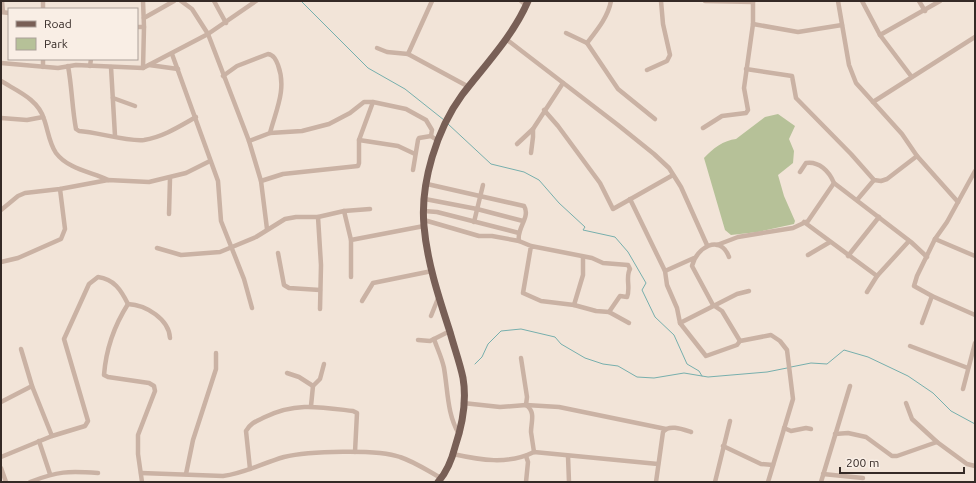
<svg xmlns="http://www.w3.org/2000/svg" width="976" height="483" viewBox="0 0 976 483" font-family="Ubuntu,sans-serif">
	<style>
		.green { fill: #b6c198 }
		.lines { fill: none; stroke-linecap: round; stroke-linejoin: round }
		.stream { stroke: #77afad; stroke-width: 1 }
		.minor { stroke: #cab2a4; stroke-width: 4.5 }
		.primary { stroke: #785f56; stroke-width: 7 }
	</style>
	<rect width="100%" height="100%" fill="#f2e4d8"/>
	<path class="green" d="M778 114 795 126 789 139 794 151 793 163 778 175 784 196 795 221 794 224 758 232 731 235 725 230 704 158C712 149 724 140 736 139L765 117Z"/>
	<g class="lines">
		<g class="stream">
			<polyline points="301,1 368,68 405,89 444,120"/>
			<polyline points="448,124 491,164 524,172 539,180 559,203 585,227 583,230 615,237 628,252 646,283 642,290 655,317 674,335 687,364 699,371 702,376"/>
			<polyline points="475,364 482,357 488,344 501,331 521,329 555,337 561,344 585,358 603,364 618,366 637,377 654,378 684,373 708,377 767,372 787,368"/>
			<polyline points="791,367 811,363 827,364 844,350 868,357 908,376 933,393 951,411 975,424"/>
		</g>
		<g class="minor">
			<polyline points="2,1 3,12"/>
			<polyline points="181,1 192,9 208,34 249,141 261,181 267,229"/>
			<polyline points="214,1 226,23"/>
			<polyline points="521,1 526,5"/>
			<polyline points="705,1 753,2"/>
			<polyline points="838,1 849,65 856,83 902,134 917,156 958,202"/>
			<polyline points="862,1 880,35 911,76"/>
			<polyline points="919,1 925,11"/>
			<polyline points="43,9 43,1"/>
			<polyline points="1,12 9,13"/>
			<polyline points="144,18 174,1"/>
			<polyline points="753,24 798,32 842,25"/>
			<polyline points="137,27 144,27"/>
			<polyline points="566,33 587,43 618,89 655,119"/>
			<polyline points="880,35 940,1"/>
			<polyline points="506,39 618,125 654,154 669,168 681,187 707,245"/>
			<path d="M587 43C597 30 608 17 611 1"/>
			<polyline points="377,48 387,52 408,54 469,87"/>
			<polyline points="172,54 218,181 221,221 244,279 252,308"/>
			<polyline points="408,54 432,1"/>
			<polyline points="43,59 43,67"/>
			<polyline points="1,63 58,68 76,65 143,68 208,34 256,1"/>
			<polyline points="149,65 178,69"/>
			<path d="M68 66C72 87 72 108 76 129L79 131C97 132 128 142 144 140 163 137 180 126 196 117"/>
			<polyline points="90,66 91,59"/>
			<polyline points="111,67 115,136"/>
			<polyline points="143,68 144,27 143,1"/>
			<polyline points="746,69 792,76 796,98 851,154 874,180 881,181 887,179 917,156"/>
			<polyline points="647,70 667,61 670,55 663,24 661,1"/>
			<path d="M223 76 237 66 268 54C274 55 276 60 278 65 287 89 276 110 270 133"/>
			<path d="M1 81C17 91 38 99 44 119 48 130 49 143 56 153 68 169 91 172 108 180"/>
			<polyline points="113,98 135,106"/>
			<polyline points="873,102 975,37"/>
			<polyline points="544,110 558,126 600,183 613,209 673,175"/>
			<polyline points="1,118 27,120 43,117"/>
			<polyline points="703,128 722,116 746,113 748,110 744,88 753,24 753,1"/>
			<polyline points="359,140 398,146 415,154"/>
			<polyline points="249,141 270,133 302,131 329,124 350,113 364,102 373,102 406,109 426,120 432,130 431,136 438,141"/>
			<polyline points="517,144 533,129 563,83"/>
			<polyline points="531,153 533,137 533,129"/>
			<polyline points="413,170 418,140 419,138 431,136"/>
			<polyline points="975,171 947,222 935,239 917,276 914,286 932,296 975,315"/>
			<path d="M800 172 806 163C819 161 829 171 834 183L911 242 927 257"/>
			<polyline points="261,181 283,174 358,166 359,163 359,140 373,102"/>
			<path d="M427 184 524 206C531 217 516 229 519 241"/>
			<polyline points="425,199 477,209 523,221"/>
			<polyline points="630,199 665,271 667,285 677,308 680,323 706,356 737,345 740,341 771,335 780,341 787,350 793,399 768,482"/>
			<polyline points="857,200 874,180"/>
			<polyline points="1,210 18,196 25,193 60,189 108,180 149,182 186,173 210,161"/>
			<polyline points="344,211 351,240"/>
			<polyline points="424,211 437,212 519,233"/>
			<polyline points="169,214 170,178"/>
			<polyline points="318,217 321,265 320,309"/>
			<path d="M424 220 479 236H492L519 241 531 246 592 258 603 263 628 265 630 269C625 277 631 288 627 297L620 296 609 312 596 311 574 305 541 301 523 293 531 246"/>
			<polyline points="474,222 483,185"/>
			<polyline points="804,222 877,276"/>
			<polyline points="935,239 975,256"/>
			<polyline points="717,245 738,237 793,228 808,221 834,183"/>
			<polyline points="157,248 181,255 220,252 256,237 285,219 296,217 318,217 344,211 370,209"/>
			<polyline points="278,253 284,285 289,288 320,290"/>
			<polyline points="808,255 830,242"/>
			<polyline points="848,256 879,217"/>
			<path d="M729 257C720 233 696 248 692 266L713 305 722 311 740 341"/>
			<polyline points="1,262 18,258 61,239 65,229 60,189"/>
			<polyline points="665,271 694,258"/>
			<polyline points="351,277 351,240 424,226"/>
			<polyline points="867,292 877,276 909,241"/>
			<polyline points="362,301 373,283 432,271"/>
			<path d="M128 304C114 326 106 349 104 375L108 377 149 383 154 386 155 391 138 435V454L142 482"/>
			<path d="M128 304C146 305 169 319 170 338"/>
			<polyline points="574,305 583,275 583,257"/>
			<polyline points="609,312 629,323"/>
			<polyline points="431,316 439,296"/>
			<polyline points="680,323 737,294 749,291"/>
			<polyline points="922,323 932,296"/>
			<path d="M434 339C437 348 442 358 444 368 448 391 447 414 459 434"/>
			<polyline points="418,340 430,341 450,331"/>
			<polyline points="910,346 968,368"/>
			<polyline points="21,349 32,386 52,436"/>
			<path d="M521 358 527 397 526 405C536 412 531 422 531 432 532 439 533 445 534 452"/>
			<polyline points="287,373 299,377 313,386"/>
			<polyline points="963,389 975,343"/>
			<polyline points="1,402 32,386"/>
			<polyline points="463,403 500,407 526,405 559,407 666,429"/>
			<polyline points="906,403 912,419 937,442"/>
			<polyline points="311,406 313,386 320,379 324,364"/>
			<polyline points="784,428 791,431 806,428 811,429"/>
			<polyline points="835,434 848,433 866,437 892,456 897,456 937,442 967,464 975,466"/>
			<polyline points="39,441 50,474"/>
			<polyline points="723,446 761,464 773,465"/>
			<path d="M453 454C480 460 508 465 534 452L658 464"/>
			<polyline points="526,456 528,462 526,482"/>
			<polyline points="568,456 569,482"/>
			<path d="M1 457 52 436 85 426 88 421 64 339 89 284 98 277C114 279 121 290 128 304"/>
			<polyline points="1,468 6,482"/>
			<path d="M250 469 246 431C250 423 257 421 265 417 296 402 320 407 353 411L357 413 355 452"/>
			<path d="M141 473 223 476C245 473 263 463 284 457 308 451 378 449 400 457 415 462 428 471 441 478"/>
			<polyline points="186,474 193,440 216,369 216,353"/>
			<polyline points="823,474 863,478"/>
			<path d="M30 482C58 471 68 471 98 473"/>
			<path d="M656 482 663 432C669 424 682 429 691 432"/>
			<polyline points="715,482 730,421"/>
			<polyline points="821,482 850,386"/>
		</g>
		<path class="primary" d="M438 482C446 473 452 459 455 447 462 426 467 401 463 378 460 363 454 347 450 332 439 298 427 262 424 226 420 183 437 129 462 95 485 65 513 36 528 1"/>
	</g>
	<rect width="976" height="483" fill="none" stroke="#352a26" stroke-width="4"/>
	<rect x="8" y="8" width="130" height="52" fill="#f9eee5" stroke="#aba099"/>
	<rect x="16" y="21" width="20" height="6" fill="#785f56" stroke="#aba099"/>
	<text x="44" y="28" font-size="12" fill="#352a26">Road</text>
	<rect x="16" y="38" width="20" height="12" fill="#b6c198" stroke="#aba099"/>
	<text x="44" y="48" font-size="12" fill="#352a26">Park</text>
	<path d="M840 467v6h124v-6" fill="none" stroke="#352a26" stroke-width="2"/>
	<text x="846" y="467" font-size="12" fill="#352a26" stroke="#f9eee5" stroke-width="3" paint-order="stroke">200 m</text>
</svg>
